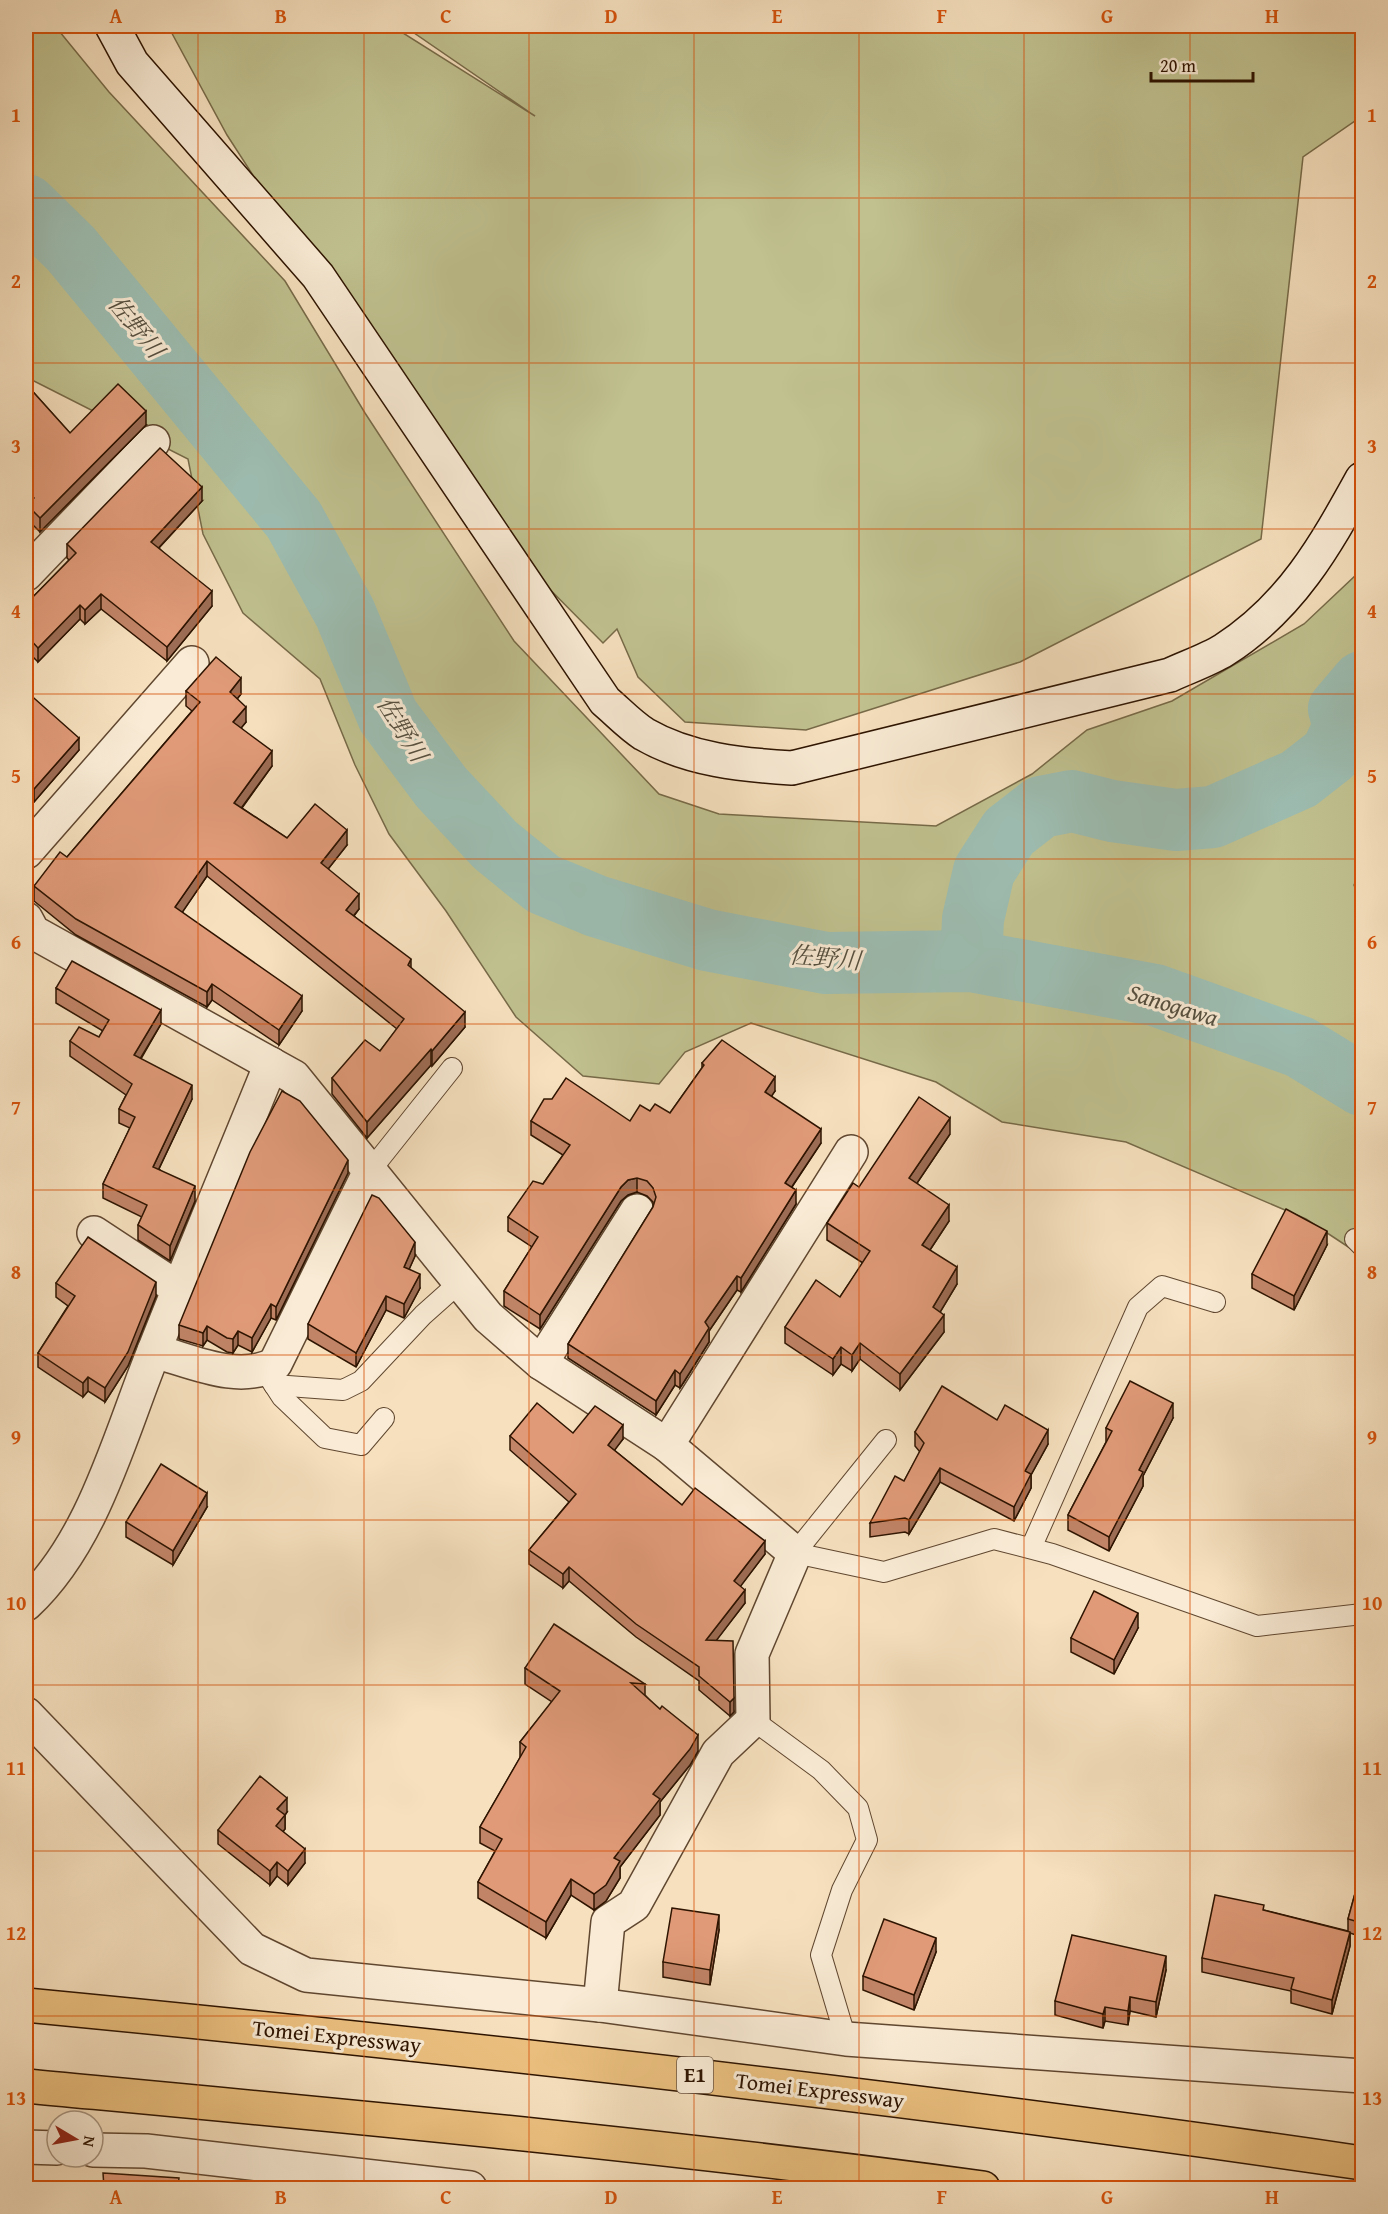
<svg xmlns="http://www.w3.org/2000/svg" width="1388" height="2214" viewBox="0 0 1388 2214" font-family="'Gentium Book Plus','Noto Serif JP',serif">
	<style>
		.green { fill: #c0c18f; stroke: #776a48; stroke-width: 1.5 }
		.lines { fill: none; stroke-linecap: round; stroke-linejoin: round }
		.river { stroke: #9dbdb1; stroke-width: 62 }
		.lane-casing { stroke: #604730; stroke-width: 22 }
		.street-casing { stroke: #604730; stroke-width: 36 }
		.secondary-casing { stroke: #2e1401; stroke-width: 36 }
		.highway-casing { stroke: #2e1401; stroke-width: 36 }
		.lane { stroke: #f9ebd5; stroke-width: 20 }
		.street { stroke: #f9ebd5; stroke-width: 33 }
		.secondary { stroke: #f9ebd5; stroke-width: 33 }
		.highway { stroke: #ebc07f; stroke-width: 33 }
		.wall { fill: #c18467; stroke: #2e1401; stroke-width: 1.5 }
		.shaded-wall { fill: #9d6c54; stroke: #2e1401; stroke-width: 1.5 }
		.building { fill: #e09a78; stroke: #2e1401; stroke-width: 1.5 }
		.grid { fill: none; stroke: #d5520b; stroke-width: 1.5; stroke-opacity: 0.55 }
		.labels { text-anchor: middle; stroke-width: 6; stroke-linejoin: round; paint-order: stroke }
		.shield { fill: #f9ebd5; stroke: #6b5441; stroke-width: 1.5 }
		.shield-label { font-size: 21px; font-weight: bold; fill: #2e1401 }
		.street-label { font-size: 22px; fill: #2e1401; stroke: #f9ebd5 }
		.water-label { font-size: 24px; font-style: italic; fill: #554f3f; stroke: #f9ebd5 }
		.neatline { fill: none; stroke: #d5520b; stroke-width: 2 }
		.grid-label { font-size: 20px; text-anchor: middle; font-weight: bold; fill: #d5520b }
	</style>
	<rect width="100%" height="100%" fill="#f6e0be"/>
	<filter id="stains"><feTurbulence type="fractalNoise" baseFrequency=".00333" numOctaves="4"/><feColorMatrix values="0 0 0 0 .2 0 0 0 0 .09 0 0 0 0 .02 0 0 0 .5 -.17"/></filter>
	<radialGradient id="worn" r=".72"><stop offset=".6" stop-color="#630" stop-opacity="0"/><stop offset="1" stop-color="#630" stop-opacity=".3"/></radialGradient>
	<g class="green">
		<polygon points="26,26 55,26 109,92 285,281 365,413 514,641 659,794 719,814 936,826 1032,774 1087,730 1172,701 1304,624 1358,573 1362,564 1362,868 1354,885 1362,904 1362,1256 1306,1219 1126,1142 1002,1122 936,1082 751,1023 685,1052 659,1084 583,1076 516,1017 446,911 389,834 355,765 320,679 243,613 203,534 188,459 26,377"/>
		<polygon points="168,26 392,26 535,116 404,26 1362,26 1362,116 1303,157 1261,539 1020,662 806,730 685,722 638,677 617,629 603,643 486,525 318,276 227,135"/>
	</g>
	<g class="lines">
		<g class="river">
			<polyline points="26,205 71,249 294,520 345,613 388,716 441,787 495,845 543,884 596,906 707,940 826,963 971,961 1155,995 1300,1047 1362,1085"/>
			<polyline points="971,961 973,919 984,871 1009,832 1041,807 1072,801 1112,811 1176,820 1213,817 1299,779 1331,754 1344,727 1339,709 1362,682"/>
		</g>
		<g class="lane-casing">
			<g id="lane">
				<polyline points="370,1171 452,1068"/>
				<polyline points="1355,1239 1362,1246"/>
				<polyline points="269,1377 282,1397 325,1438 361,1445 384,1418"/>
				<polyline points="274,1385 343,1390 361,1381 423,1315 460,1282"/>
				<polyline points="886,1440 795,1553 884,1572 994,1539 1052,1554 1257,1626 1362,1614"/>
				<polyline points="1031,1548 1138,1307 1162,1286 1215,1302"/>
				<polyline points="753,1720 821,1770 858,1808 867,1840 842,1890 821,1955 846,2039"/>
			</g>
		</g>
		<g class="street-casing">
			<g id="street">
				<polyline points="26,574 153,442"/>
				<polyline points="26,852 192,663"/>
				<polyline points="26,919 33,932 294,1077 488,1317 541,1363 667,1445 795,1553 752,1654 753,1720 718,1753 634,1905 608,1922 600,2005"/>
				<polyline points="94,1233 179,1289"/>
				<path d="M154 1351C192 1361 238 1384 275 1364L370 1171"/>
				<polyline points="541,1363 637,1211"/>
				<polyline points="667,1445 851,1152"/>
				<path d="M26 1604C94 1541 120 1434 154 1351 192 1255 232 1160 271 1064"/>
				<polyline points="26,1714 252,1949 306,1975 600,2005 846,2039 1362,2076"/>
				<polyline points="26,2147 57,2148"/>
				<polyline points="93,2150 146,2151 470,2188"/>
			</g>
		</g>
		<g class="secondary-casing">
			<path id="secondary" d="M112 26 132 63 318 276 605 701C618 712 630 725 644 734 689 760 742 765 792 768L1170 675C1187 667 1208 660 1224 650 1291 607 1325 546 1362 479"/>
		</g>
		<g class="highway-casing">
			<g id="highway">
				<path d="M26 2005C472 2048 918 2098 1362 2163"/>
				<path d="M26 2086C345 2116 665 2145 983 2188"/>
			</g>
		</g>
		<use href="#lane" class="lane"/>
		<use href="#street" class="street"/>
		<use href="#secondary" class="secondary"/>
		<use href="#highway" class="highway"/>
	</g>
	<g class="wall">
		<polygon points="26,384 70,433 146,425 40,532 27,519 27,505 26,503"/>
		<polygon points="202,501 159,548 212,606 167,661 101,609 85,624 80,619 38,662 26,650 26,604 69,560 67,558 67,544"/>
		<polygon points="26,681 27,692 79,750 34,802 26,794"/>
		<polygon points="186,691 241,694 237,699 246,722 241,728 272,766 242,808 287,838 347,845 328,869 359,909 354,916 411,968 465,1027 432,1066 431,1065 367,1138 332,1094 332,1078 380,1051 397,1029 207,876 182,912 302,1011 279,1045 212,1000 207,1007 76,935 34,901 34,886 67,857 192,711 186,706"/>
		<polygon points="56,988 161,1024 141,1059 192,1099 159,1169 195,1201 170,1261 138,1240 138,1225 142,1217 103,1198 103,1184 130,1128 119,1123 119,1109 126,1095 70,1056 70,1041 99,1037 103,1031 56,1003"/>
		<polygon points="702,1063 775,1091 771,1096 821,1143 792,1187 796,1204 741,1292 737,1290 709,1331 709,1342 684,1382 680,1388 675,1385 656,1415 568,1358 568,1344 653,1207 653,1202 647,1196 637,1192 628,1195 621,1201 540,1329 504,1306 504,1291 532,1247 508,1231 508,1217 543,1184 563,1155 531,1135 531,1121 630,1121 650,1111 670,1113 702,1068"/>
		<polygon points="950,1134 917,1183 949,1221 930,1250 957,1284 940,1312 944,1332 900,1390 860,1359 852,1371 841,1364 833,1375 785,1343 785,1327 840,1297 863,1263 827,1240 827,1223 859,1187"/>
		<polygon points="348,1173 276,1320 271,1318 252,1352 238,1345 233,1353 227,1352 207,1340 203,1346 179,1339 179,1325"/>
		<polygon points="1327,1245 1294,1310 1252,1288 1252,1274"/>
		<polygon points="415,1256 409,1269 420,1288 404,1318 386,1310 356,1367 308,1339 308,1324"/>
		<polygon points="56,1283 156,1296 128,1366 105,1402 88,1391 83,1397 38,1367 38,1353 68,1306 56,1297"/>
		<polygon points="1362,1393 1362,1414 1360,1413 1360,1399"/>
		<polygon points="1173,1418 1143,1476 1143,1486 1109,1551 1068,1530 1068,1515 1106,1442 1106,1428"/>
		<polygon points="997,1420 1048,1444 1031,1475 1031,1488 1014,1521 940,1482 909,1534 905,1532 870,1537 870,1523 904,1481 920,1452 915,1446 915,1432"/>
		<polygon points="573,1433 623,1439 614,1450 682,1505 765,1554 740,1586 745,1603 716,1640 734,1712 730,1716 699,1690 699,1681 636,1637 569,1581 563,1588 529,1564 529,1550 569,1502 510,1450 510,1436"/>
		<polygon points="207,1507 173,1565 126,1537 126,1522"/>
		<polygon points="1138,1628 1114,1674 1071,1652 1071,1638"/>
		<polygon points="525,1668 645,1684 645,1695 698,1751 690,1765 660,1802 660,1815 620,1867 620,1878 606,1901 594,1910 571,1895 546,1938 478,1898 478,1882 495,1851 480,1843 480,1827 520,1758 520,1742 552,1702 525,1684"/>
		<polygon points="287,1812 285,1815 285,1829 283,1831 305,1863 288,1885 277,1876 270,1885 218,1844 218,1830"/>
		<polygon points="1362,1868 1362,1937 1350,1933 1350,1946 1332,2014 1291,2003 1291,1991 1202,1972 1202,1958 1264,1910 1348,1931 1348,1919"/>
		<polygon points="719,1930 710,1985 663,1977 663,1962"/>
		<polygon points="936,1952 914,2010 863,1990 863,1976"/>
		<polygon points="1166,1970 1156,2017 1130,2011 1128,2025 1105,2021 1103,2028 1055,2015 1055,2001"/>
	</g>
	<g class="shaded-wall">
		<polygon points="146,411 146,425 40,532 40,518"/>
		<polygon points="202,487 202,501 151,556 151,542"/>
		<polygon points="212,591 212,606 167,661 167,647"/>
		<polygon points="101,594 101,609 85,624 85,610"/>
		<polygon points="80,605 80,619 38,662 38,648"/>
		<polygon points="241,678 241,694 230,708 230,692"/>
		<polygon points="27,682 27,695 26,696 26,684"/>
		<polygon points="246,707 246,722 233,738 233,722"/>
		<polygon points="79,738 79,750 34,802 34,789"/>
		<polygon points="272,751 272,766 234,818 234,803"/>
		<polygon points="347,830 347,845 321,878 321,863"/>
		<polygon points="207,861 207,876 175,923 175,907"/>
		<polygon points="359,894 359,909 346,925 346,910"/>
		<polygon points="411,959 411,975 408,965"/>
		<polygon points="212,984 212,1000 207,1007 207,992"/>
		<polygon points="302,996 302,1011 279,1045 279,1030"/>
		<polygon points="161,1010 161,1024 134,1069 134,1055"/>
		<polygon points="465,1012 465,1027 432,1066 432,1051"/>
		<polygon points="431,1049 431,1065 367,1138 367,1122"/>
		<polygon points="775,1077 775,1091 765,1106 765,1092"/>
		<polygon points="192,1085 192,1099 153,1181 153,1167"/>
		<polygon points="950,1118 950,1134 909,1195 909,1178"/>
		<polygon points="821,1129 821,1143 785,1197 785,1183"/>
		<polygon points="348,1160 348,1173 276,1320 276,1307"/>
		<polygon points="637,1178 637,1192 628,1195 621,1201 540,1329 540,1315 621,1187 628,1180"/>
		<polygon points="195,1186 195,1201 170,1261 170,1246"/>
		<polygon points="796,1190 796,1204 741,1292 741,1278"/>
		<polygon points="949,1205 949,1221 922,1262 922,1245"/>
		<polygon points="1327,1231 1327,1245 1294,1310 1294,1296"/>
		<polygon points="415,1242 415,1256 404,1281 404,1267"/>
		<polygon points="957,1267 957,1284 933,1324 933,1307"/>
		<polygon points="420,1274 420,1288 404,1318 404,1304"/>
		<polygon points="737,1276 737,1290 709,1331 709,1342 680,1388 680,1374 705,1322"/>
		<polygon points="156,1282 156,1296 128,1366 105,1402 105,1388"/>
		<polygon points="386,1296 386,1310 356,1367 356,1353"/>
		<polygon points="271,1304 271,1318 252,1352 252,1338"/>
		<polygon points="944,1315 944,1332 900,1390 900,1374"/>
		<polygon points="207,1326 207,1340 203,1346 203,1333"/>
		<polygon points="238,1331 238,1345 233,1353 233,1339"/>
		<polygon points="860,1343 860,1359 852,1371 852,1355"/>
		<polygon points="841,1347 841,1364 833,1375 833,1359"/>
		<polygon points="675,1370 675,1385 656,1415 656,1401"/>
		<polygon points="88,1377 88,1391 83,1397 83,1383"/>
		<polygon points="1173,1403 1173,1418 1143,1476 1143,1486 1109,1551 1109,1537 1139,1470"/>
		<polygon points="623,1425 623,1439 608,1459 608,1445"/>
		<polygon points="1048,1430 1048,1444 1031,1475 1031,1488 1014,1521 1014,1507 1025,1471"/>
		<polygon points="940,1468 940,1482 909,1534 909,1520"/>
		<polygon points="207,1493 207,1507 173,1565 173,1551"/>
		<polygon points="765,1541 765,1554 734,1595 734,1581"/>
		<polygon points="30,1557 30,1572 26,1577 26,1563"/>
		<polygon points="569,1567 569,1581 563,1588 563,1574"/>
		<polygon points="745,1590 745,1603 706,1654 706,1640"/>
		<polygon points="1138,1613 1138,1628 1114,1674 1114,1660"/>
		<polygon points="734,1698 734,1712 730,1716 730,1702"/>
		<polygon points="698,1735 698,1751 690,1765 660,1802 660,1815 620,1867 620,1878 606,1901 594,1910 594,1894 614,1858 653,1794"/>
		<polygon points="287,1798 287,1812 285,1815 285,1829 276,1840 276,1826 277,1809"/>
		<polygon points="305,1849 305,1863 288,1885 288,1871"/>
		<polygon points="277,1862 277,1876 270,1885 270,1871"/>
		<polygon points="571,1879 571,1895 546,1938 546,1922"/>
		<polygon points="719,1915 719,1930 710,1985 710,1970"/>
		<polygon points="1350,1932 1350,1946 1332,2014 1332,2000"/>
		<polygon points="936,1938 936,1952 914,2010 914,1995"/>
		<polygon points="1166,1956 1166,1970 1156,2017 1156,2002"/>
		<polygon points="1130,1997 1130,2011 1128,2025 1128,2011"/>
		<polygon points="1105,2007 1105,2021 1103,2028 1103,2014"/>
	</g>
	<g class="building">
		<polygon points="26,384 70,433 118,384 146,411 40,518 27,505 34,498 26,489"/>
		<polygon points="160,448 202,487 151,542 212,591 167,647 101,594 85,610 80,605 38,648 26,635 26,604 76,553 67,544"/>
		<polygon points="216,657 241,678 230,692 246,707 233,722 272,751 234,803 287,838 315,804 347,830 321,863 359,894 346,910 411,959 408,965 465,1012 432,1051 431,1049 367,1122 332,1078 365,1040 380,1051 404,1019 207,861 175,907 302,996 279,1030 212,984 207,992 76,919 34,886 60,852 67,857 200,702 186,691"/>
		<polygon points="26,691 79,738 34,789 26,781"/>
		<polygon points="72,961 161,1010 134,1055 192,1085 153,1167 195,1186 170,1246 138,1225 147,1205 103,1184 135,1117 119,1109 132,1084 70,1041 79,1027 99,1037 109,1020 56,988"/>
		<polygon points="722,1040 775,1077 765,1092 821,1129 785,1183 796,1190 741,1278 737,1276 705,1322 709,1328 684,1368 680,1374 675,1370 656,1401 568,1344 653,1207 656,1197 653,1188 647,1181 637,1178 628,1180 621,1187 540,1315 504,1291 538,1237 508,1217 533,1181 543,1184 570,1145 531,1121 544,1099 552,1099 566,1078 630,1121 640,1105 650,1111 655,1104 670,1113 704,1065 702,1063"/>
		<polygon points="282,1091 300,1101 348,1160 276,1307 271,1304 252,1338 238,1331 233,1339 227,1338 207,1326 203,1333 179,1325 250,1152"/>
		<polygon points="919,1097 950,1118 909,1178 949,1205 922,1245 957,1267 933,1307 944,1315 900,1374 860,1343 852,1355 841,1347 833,1359 785,1327 816,1280 840,1297 870,1251 827,1223 853,1183 859,1187"/>
		<polygon points="372,1195 379,1198 415,1242 404,1267 420,1274 404,1304 386,1296 356,1353 308,1324"/>
		<polygon points="1286,1209 1327,1231 1294,1296 1252,1274"/>
		<polygon points="88,1237 156,1282 128,1352 105,1388 88,1377 83,1383 38,1353 75,1296 56,1283"/>
		<polygon points="1130,1381 1173,1403 1139,1470 1143,1472 1109,1537 1068,1515 1112,1431 1106,1428"/>
		<polygon points="942,1386 997,1420 1005,1405 1048,1430 1025,1471 1031,1474 1014,1507 940,1468 909,1520 905,1518 870,1523 895,1476 904,1481 924,1443 915,1432"/>
		<polygon points="537,1403 573,1433 595,1406 623,1425 608,1445 682,1505 695,1488 765,1541 734,1581 745,1590 706,1640 733,1641 734,1698 730,1702 699,1676 699,1667 636,1624 569,1567 563,1574 529,1550 576,1494 510,1436"/>
		<polygon points="161,1464 207,1493 173,1551 126,1522"/>
		<polygon points="26,1550 30,1557 26,1563"/>
		<polygon points="1094,1591 1138,1613 1114,1660 1071,1638"/>
		<polygon points="554,1624 645,1684 631,1683 660,1709 662,1706 698,1735 690,1749 653,1794 660,1799 614,1858 620,1861 606,1885 594,1894 571,1879 546,1922 478,1882 502,1839 480,1827 526,1747 520,1742 560,1691 525,1668"/>
		<polygon points="260,1776 287,1798 277,1809 285,1815 276,1826 305,1849 288,1871 277,1862 270,1871 218,1830"/>
		<polygon points="1362,1868 1362,1923 1348,1919"/>
		<polygon points="1215,1895 1264,1905 1263,1910 1350,1932 1332,2000 1291,1989 1294,1978 1202,1958"/>
		<polygon points="672,1908 719,1915 710,1970 663,1962"/>
		<polygon points="884,1919 936,1938 914,1995 863,1976"/>
		<polygon points="1072,1935 1166,1956 1156,2002 1130,1997 1128,2011 1105,2007 1103,2014 1055,2001"/>
		<polygon points="103,2173 179,2178 178,2188 104,2188"/>
		<polygon points="302,2182 325,2188 300,2188"/>
	</g>
	<path class="grid" d="M198 26V2188M364 26V2188M529 26V2188M694 26V2188M859 26V2188M1024 26V2188M1190 26V2188M26 198H1362M26 363H1362M26 529H1362M26 694H1362M26 859H1362M26 1024H1362M26 1190H1362M26 1355H1362M26 1520H1362M26 1685H1362M26 1851H1362M26 2016H1362"/>
	<g class="labels">
		<rect class="shield" x="677" y="2057" width="36" height="36" rx="4.5"/>
		<g class="shield-label">
			<text x="695" y="2082">E1</text>
		</g>
		<g class="street-label">
			<text transform="translate(337 2036) rotate(6)" y="8">Tomei Expressway</text>
			<text transform="translate(820 2090) rotate(7)" y="8">Tomei Expressway</text>
		</g>
		<g class="water-label">
			<text transform="translate(136 327) rotate(51)" y="8">佐野川</text>
			<text transform="translate(402 729) rotate(58)" y="8">佐野川</text>
			<text transform="translate(825 958) rotate(5)" y="8">佐野川</text>
			<text transform="translate(1173 1005) rotate(17)" y="8">Sanogawa</text>
		</g>
	</g>
	<rect width="1388" height="2214" fill="none" stroke="#f6e0be" stroke-width="66"/>
	<g transform="translate(75 2139) rotate(100)"><circle r="28" fill="#f9ebd5" stroke="#a89580" stroke-width="1.5"/>
	<path d="M0-4.5L10 22L0 15L-10 22Z" fill="#8f2418"/>
	<text y="-9" font-size="16" font-weight="bold" text-anchor="middle" fill="#2e1401">N</text>
	</g>
	<path d="M1151 72v9h102v-9" fill="none" stroke="#2e1401" stroke-width="3"/>
	<text x="1160" y="72" font-size="18" fill="#2e1401" stroke="#f9ebd5" stroke-width="4.5" paint-order="stroke">20 m</text>
	<rect x="33" y="33" width="1322" height="2148" class="neatline"/>
	<g class="grid-label">
		<text x="116" y="23">A</text>
		<text x="281" y="23">B</text>
		<text x="446" y="23">C</text>
		<text x="611" y="23">D</text>
		<text x="777" y="23">E</text>
		<text x="942" y="23">F</text>
		<text x="1107" y="23">G</text>
		<text x="1272" y="23">H</text>
		<text x="16" y="122">1</text>
		<text x="1372" y="122">1</text>
		<text x="16" y="288">2</text>
		<text x="1372" y="288">2</text>
		<text x="16" y="453">3</text>
		<text x="1372" y="453">3</text>
		<text x="16" y="618">4</text>
		<text x="1372" y="618">4</text>
		<text x="16" y="783">5</text>
		<text x="1372" y="783">5</text>
		<text x="16" y="949">6</text>
		<text x="1372" y="949">6</text>
		<text x="16" y="1114">7</text>
		<text x="1372" y="1114">7</text>
		<text x="16" y="1279">8</text>
		<text x="1372" y="1279">8</text>
		<text x="16" y="1444">9</text>
		<text x="1372" y="1444">9</text>
		<text x="16" y="1610">10</text>
		<text x="1372" y="1610">10</text>
		<text x="16" y="1775">11</text>
		<text x="1372" y="1775">11</text>
		<text x="16" y="1940">12</text>
		<text x="1372" y="1940">12</text>
		<text x="16" y="2105">13</text>
		<text x="1372" y="2105">13</text>
		<text x="116" y="2204">A</text>
		<text x="281" y="2204">B</text>
		<text x="446" y="2204">C</text>
		<text x="611" y="2204">D</text>
		<text x="777" y="2204">E</text>
		<text x="942" y="2204">F</text>
		<text x="1107" y="2204">G</text>
		<text x="1272" y="2204">H</text>
	</g>
	<rect width="100%" height="100%" filter="url(#stains)"/>
	<rect width="100%" height="100%" fill="url(#worn)"/>
</svg>
